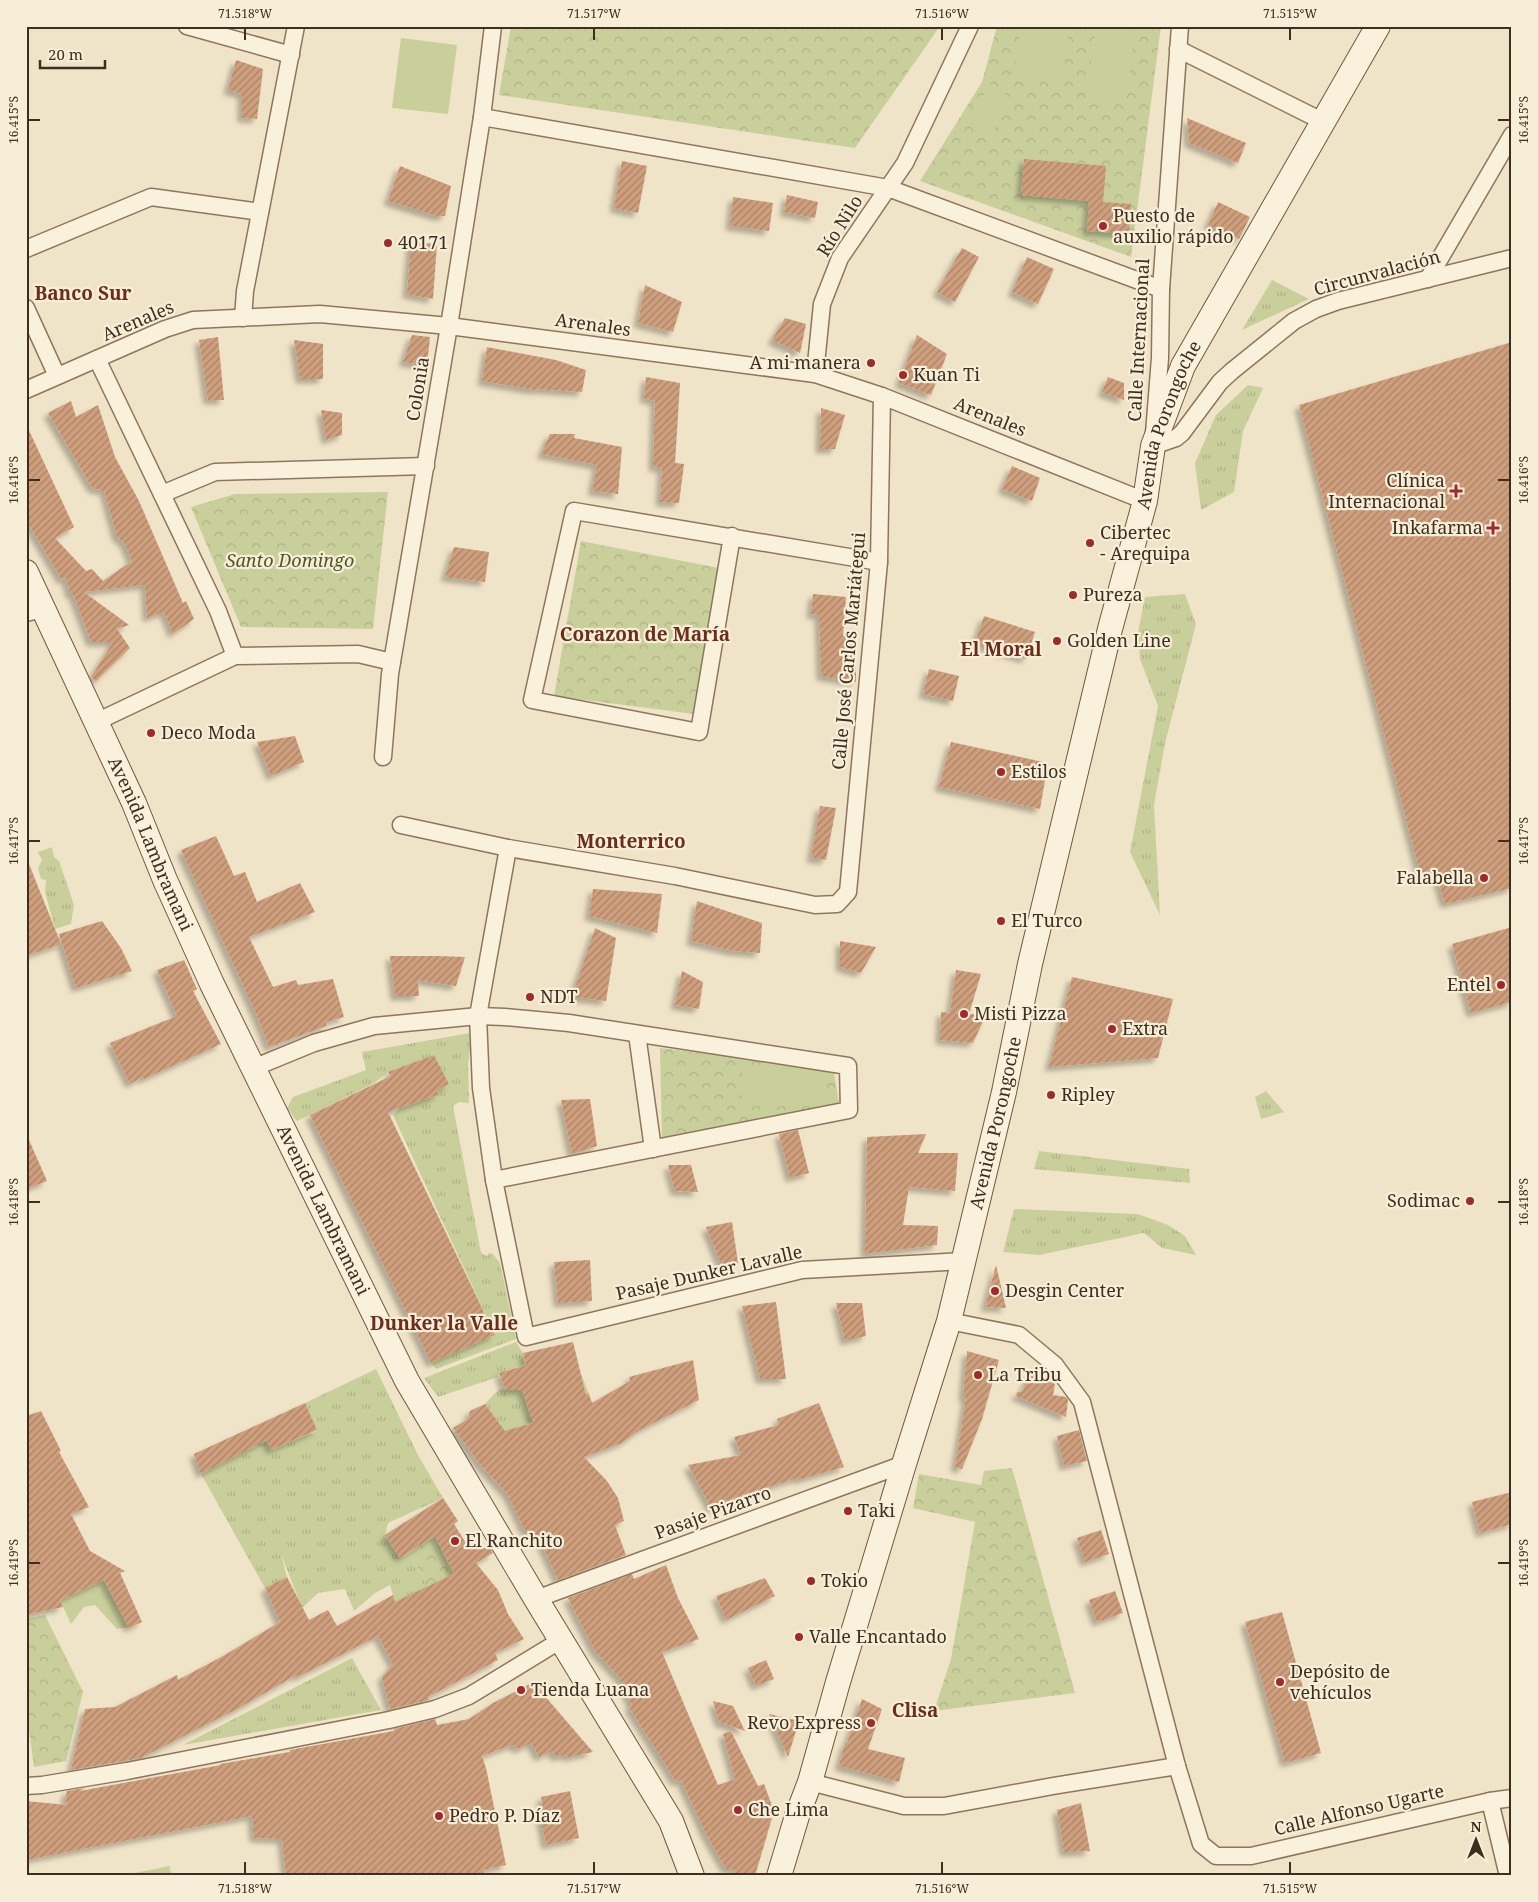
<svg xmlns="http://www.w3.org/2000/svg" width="1538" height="1902" viewBox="0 0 1538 1902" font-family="'Noto Serif',serif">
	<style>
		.grass { fill: url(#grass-tufts) }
		.park { fill: url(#park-crowns) }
		.garden { fill: #c9cf9b }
		.building { fill: url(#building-hatch); filter: url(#shadow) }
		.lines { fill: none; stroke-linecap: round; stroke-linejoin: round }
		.minor-casing { stroke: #8d765c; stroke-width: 19 }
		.secondary-casing { stroke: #6f573f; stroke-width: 26 }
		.minor { stroke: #faf1dc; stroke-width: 16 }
		.secondary { stroke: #faf1dc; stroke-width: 24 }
		.ticks { fill: none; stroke: #3d2e20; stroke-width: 2 }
		.poi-dot { fill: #9e2a2b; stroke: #f7eed8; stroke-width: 2 }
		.labels { text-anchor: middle; stroke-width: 4.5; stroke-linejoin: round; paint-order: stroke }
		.poi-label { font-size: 18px; fill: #3d2e20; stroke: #f7eed8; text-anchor: start }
		.street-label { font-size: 18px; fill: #3d2e20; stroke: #f7eed8 }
		.park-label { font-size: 18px; font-style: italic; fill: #4d5a26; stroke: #f7eed8 }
		.neighbourhood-label { font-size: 19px; font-weight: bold; fill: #6b2e1e; stroke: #f7eed8 }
		.neatline { fill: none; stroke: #3d2e20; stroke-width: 2 }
		.ticks-label { font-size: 12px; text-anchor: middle; fill: #3d2e20 }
	</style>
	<defs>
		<pattern id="grass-tufts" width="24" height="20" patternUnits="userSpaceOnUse" patternTransform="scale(1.25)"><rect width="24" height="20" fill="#c9cf9b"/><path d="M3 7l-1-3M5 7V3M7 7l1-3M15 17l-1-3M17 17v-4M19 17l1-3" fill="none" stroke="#aeb285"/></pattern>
		<pattern id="park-crowns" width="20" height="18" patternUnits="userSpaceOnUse" patternTransform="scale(1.25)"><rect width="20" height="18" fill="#c9cf9b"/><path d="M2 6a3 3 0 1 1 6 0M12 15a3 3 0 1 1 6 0" fill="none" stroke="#aeb285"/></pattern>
		<pattern id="building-hatch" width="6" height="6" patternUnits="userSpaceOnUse" patternTransform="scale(1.25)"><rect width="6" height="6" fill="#cf9f7d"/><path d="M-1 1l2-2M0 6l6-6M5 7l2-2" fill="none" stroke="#a98266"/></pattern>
		<filter id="shadow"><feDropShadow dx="-4.5" dy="4.5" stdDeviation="2.5" flood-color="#0004"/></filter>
	</defs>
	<rect width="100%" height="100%" fill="#f0e4c8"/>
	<g class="grass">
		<polygon points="1272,280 1309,299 1242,330"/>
		<polygon points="1248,385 1263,388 1243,431 1234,492 1201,510 1195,463 1216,415"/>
		<polygon points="1185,594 1196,624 1165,743 1154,805 1160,915 1130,852 1158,706 1140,659 1138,632 1145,597"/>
		<polygon points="52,847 54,857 59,861 74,905 71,924 55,929 45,892 46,880 41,879 38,868 42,860 38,852"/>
		<polygon points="470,1033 472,1035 468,1064 469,1103 459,1102 453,1106 481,1253 487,1256 489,1253 493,1254 500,1263 516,1339 436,1369 431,1363 495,1335 393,1115 400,1108 438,1095 437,1090 449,1084 434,1055 388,1072 374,1083 297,1121 287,1108 293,1097 366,1070 362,1052"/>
		<polygon points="1266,1091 1284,1112 1261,1119 1255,1097"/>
		<polygon points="1039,1151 1189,1169 1190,1183 1034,1169"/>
		<polygon points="1014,1209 1138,1214 1168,1225 1185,1236 1196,1255 1162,1248 1144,1233 1039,1255 1003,1252"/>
		<polygon points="516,1342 523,1353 524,1365 499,1373 498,1377 438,1397 424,1378"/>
		<polygon points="376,1369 418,1455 443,1498 388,1523 385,1535 400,1558 408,1554 430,1586 395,1603 390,1585 375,1593 354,1611 345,1589 318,1593 302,1608 281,1554 287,1577 265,1588 201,1474 267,1440 272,1450 317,1431 305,1403"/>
		<path d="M581 1374 589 1394C550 1414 513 1435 473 1454L502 1427 485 1404 499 1389 506 1390Z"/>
		<polygon points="352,1658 381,1710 183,1745"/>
	</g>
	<g class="park">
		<polygon points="511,26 940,26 855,148 499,95"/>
		<polygon points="997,26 1161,26 1131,257 920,181 982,82"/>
		<polygon points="388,492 373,629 241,627 191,507 235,494"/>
		<polygon points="581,541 734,571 709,716 554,696"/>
		<polygon points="660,1048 833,1068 840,1109 662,1143"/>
		<polygon points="1012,1468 1075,1693 934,1711 951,1659 975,1522 913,1508 919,1474 981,1485 984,1471"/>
		<polygon points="435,1536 454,1574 430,1586 408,1554"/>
		<polygon points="45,1615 83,1692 66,1761 34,1767 26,1709 26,1619"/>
	</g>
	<g class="garden">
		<polygon points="1021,26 1070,26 1062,81 1014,73"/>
		<polygon points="1096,26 1136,26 1125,105 1086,99"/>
		<polygon points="401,38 457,45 448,114 392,108"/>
		<polygon points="990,84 1013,99 992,132 969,117"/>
		<polygon points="742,1072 823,1072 824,1106 742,1106"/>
		<polygon points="104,1580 129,1627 117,1629 95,1605 84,1607 71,1624 60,1600"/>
		<polygon points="170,1866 171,1876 119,1876"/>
	</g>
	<g class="building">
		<polygon points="236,60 263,69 257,119 242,118 242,94 228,90"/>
		<polygon points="1187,118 1246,143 1238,163 1189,143"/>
		<polygon points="1024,159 1106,166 1103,202 1131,204 1129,234 1087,231 1089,201 1021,195"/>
		<polygon points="622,161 647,166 638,213 614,208"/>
		<polygon points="400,166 451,186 445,216 437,216 388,201"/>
		<polygon points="787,195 818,202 815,218 784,212"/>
		<polygon points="733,197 773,203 769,231 730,226"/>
		<polygon points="1218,202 1250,217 1239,239 1208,225"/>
		<polygon points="411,242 437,244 433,299 407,294"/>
		<polygon points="962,248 979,257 955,302 937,292"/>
		<polygon points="1027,257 1054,269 1038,304 1012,292"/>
		<polygon points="645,285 682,302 673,332 638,323"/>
		<polygon points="785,318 806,324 800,353 772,340"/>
		<polygon points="412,335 430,337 427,365 403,362"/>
		<polygon points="917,335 947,354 931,395 899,383"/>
		<polygon points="218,337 224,400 208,400 199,340"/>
		<polygon points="294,340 323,344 323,379 300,379"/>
		<polygon points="1512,342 1512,888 1445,904 1434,869 1420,873 1299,405"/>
		<polygon points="487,347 556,360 586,370 582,392 535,389 535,390 482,381"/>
		<polygon points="646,377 680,383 675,463 684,464 679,503 660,502 662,468 653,467 655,401 644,398"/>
		<polygon points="1108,377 1124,383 1124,400 1102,392"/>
		<polygon points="71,401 76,417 98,405 115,457 139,501 183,603 186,601 194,619 173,634 164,612 147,618 145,585 84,592 129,625 117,629 130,648 96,681 91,677 113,642 91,642 73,594 70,594 66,578 62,580 26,520 26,424 74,527 55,538 86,571 92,569 103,581 132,561 124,542 117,537 104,490 93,489 48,413"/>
		<polygon points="821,408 845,415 835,449 820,449"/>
		<polygon points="321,410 342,413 342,435 326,440"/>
		<polygon points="550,434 575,434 574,438 622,447 618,494 592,491 597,465 541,454"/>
		<polygon points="1012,466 1040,478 1032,501 1002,489"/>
		<polygon points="454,547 489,552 485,582 445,577"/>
		<polygon points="813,594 846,597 843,636 856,634 856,682 821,676 819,615 811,614"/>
		<polygon points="984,616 1035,632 1026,659 975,643"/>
		<polygon points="929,669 959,676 953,701 923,694"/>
		<polygon points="295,736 304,762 271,776 257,742"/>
		<polygon points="951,742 1048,763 1040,809 939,787"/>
		<polygon points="820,806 836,808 826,860 811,858"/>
		<polygon points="216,836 234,876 245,872 257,902 300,883 315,912 249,937 273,987 296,980 298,985 333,979 344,1017 326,1022 326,1026 269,1047 257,1016 181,850"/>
		<polygon points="27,859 61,944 26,956 26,860"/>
		<polygon points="593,889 662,894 657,933 589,916"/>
		<polygon points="697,901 762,923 760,953 733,951 691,941"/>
		<polygon points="102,921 121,948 132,971 76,988 59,934"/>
		<polygon points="1512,927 1512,1002 1471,1013 1452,944"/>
		<polygon points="595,928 616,938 606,1001 572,997"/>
		<polygon points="840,941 876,947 861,973 840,967"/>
		<polygon points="390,956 436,956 465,957 456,986 418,980 419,996 395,996"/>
		<polygon points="184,960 197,989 193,991 221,1044 144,1079 142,1077 130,1084 110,1043 177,1016 157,970"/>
		<polygon points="956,970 981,974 969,1014 986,1015 973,1043 940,1040 941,1012 950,1013"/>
		<polygon points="682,971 703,982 699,1009 675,1005"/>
		<polygon points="1072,977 1173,999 1158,1058 1049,1067"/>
		<polygon points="434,1055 449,1084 437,1090 438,1095 388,1112 495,1335 431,1363 310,1115 391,1076 388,1072"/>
		<polygon points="590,1099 597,1146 572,1154 561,1100"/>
		<polygon points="798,1130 809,1173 790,1178 779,1134"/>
		<polygon points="26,1133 47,1181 26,1189"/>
		<polygon points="926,1134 918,1153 958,1153 955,1191 909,1187 903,1225 938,1226 937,1245 865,1254 867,1137"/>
		<polygon points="668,1165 691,1165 698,1192 675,1191"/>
		<polygon points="732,1222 738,1263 723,1269 706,1227"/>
		<polygon points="590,1260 592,1301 558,1303 554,1262"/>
		<polygon points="996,1265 1006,1308 985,1307"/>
		<polygon points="776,1302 786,1379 760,1379 742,1306"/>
		<polygon points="836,1303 862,1303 866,1336 845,1341"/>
		<polygon points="573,1342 586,1395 589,1394 592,1403 630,1381 629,1377 693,1360 699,1400 640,1430 622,1443 584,1457 607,1481 618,1498 624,1521 615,1525 626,1555 558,1580 539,1538 524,1529 508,1495 479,1463 453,1428 468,1419 470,1411 485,1404 505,1431 533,1423 522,1390 506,1390 499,1373 526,1365 523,1353"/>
		<polygon points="967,1351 999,1360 982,1419 962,1469 955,1467 966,1398 963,1397"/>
		<polygon points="1030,1373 1055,1384 1053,1395 1066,1397 1068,1400 1066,1417 1016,1396 1017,1392 1022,1392"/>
		<polygon points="305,1403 317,1430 271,1450 267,1440 201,1474 194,1454"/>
		<polygon points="819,1403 844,1467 798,1480 797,1478 725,1501 727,1505 711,1508 688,1465 741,1455 734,1437 779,1425 777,1419"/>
		<polygon points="41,1411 61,1451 59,1452 89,1507 71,1514 90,1551 125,1571 120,1573 142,1622 129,1628 104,1580 60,1600 63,1607 26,1615 26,1416"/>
		<polygon points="1079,1430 1087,1461 1064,1466 1057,1436"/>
		<polygon points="1512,1492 1512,1524 1480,1533 1472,1502"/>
		<polygon points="443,1498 458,1521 454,1524 469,1548 490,1548 493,1553 476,1563 498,1590 508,1614 524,1639 495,1653 498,1660 428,1697 429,1700 390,1709 382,1677 393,1664 378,1636 298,1677 296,1675 239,1708 141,1758 71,1770 85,1709 115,1707 177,1675 178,1680 225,1655 280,1622 265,1588 287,1577 309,1620 328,1610 337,1626 393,1595 395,1602 454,1574 435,1536 400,1558 385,1535"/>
		<polygon points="1101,1530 1109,1554 1085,1562 1077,1538"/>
		<polygon points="666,1565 678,1598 699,1639 662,1652 718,1785 735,1779 723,1734 731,1731 758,1786 764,1784 774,1811 755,1876 737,1876 734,1869 726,1869 707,1836 681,1780 676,1782 629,1707 632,1705 620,1678 595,1651 568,1598 632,1574 634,1579"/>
		<polygon points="765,1578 775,1596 726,1620 716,1596"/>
		<polygon points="1115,1591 1123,1613 1097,1622 1089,1600"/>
		<polygon points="1282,1612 1321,1753 1285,1763 1245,1622"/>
		<polygon points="766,1660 774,1679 756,1686 748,1668"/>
		<polygon points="536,1681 544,1695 593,1752 569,1757 565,1755 556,1757 552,1751 539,1757 531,1743 519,1749 512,1745 482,1756 486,1768 506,1865 483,1870 484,1876 286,1876 282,1839 254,1838 252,1816 26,1860 26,1801 67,1805 66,1798 65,1799 67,1791 85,1788 80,1791 221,1765 220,1764 290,1752 290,1750 394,1731 394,1729 435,1719 437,1725 469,1719 493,1703"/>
		<polygon points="862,1699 882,1709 868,1749 905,1758 899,1782 839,1766 845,1743 847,1743"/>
		<polygon points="713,1701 733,1706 745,1731 719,1722"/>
		<polygon points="769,1714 799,1721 788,1757"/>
		<polygon points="570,1791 579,1838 546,1845 539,1810 543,1809 541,1797"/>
		<polygon points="1081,1803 1090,1851 1064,1852 1057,1810"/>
	</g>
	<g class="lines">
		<g class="minor-casing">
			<g id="minor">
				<polyline points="187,26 291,55"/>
				<polyline points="1180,26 1161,289 1160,358 1153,446 1176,438 1182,433 1220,382 1232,371 1294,321 1316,309 1338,301 1512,258"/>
				<polyline points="1178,49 1324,122"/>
				<polyline points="482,117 888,188 1161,289"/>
				<polyline points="26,249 151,197 260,212"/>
				<polyline points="1428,279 1512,135"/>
				<polyline points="26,308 57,376"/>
				<polyline points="243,318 245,291 296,26"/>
				<polyline points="97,359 218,611 235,656"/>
				<polyline points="815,374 822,304 840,258 905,163 970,26"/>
				<polyline points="26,390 165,329 193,320 320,314 449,326 815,374 882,396 1145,501"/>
				<polyline points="162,494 215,472 426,466"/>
				<polyline points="732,536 699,732 532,700 574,511 879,562"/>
				<polyline points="26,613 43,609"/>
				<polyline points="96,722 235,656 358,654 392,662"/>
				<polyline points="383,757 390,674 449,326 482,117 493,26"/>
				<polyline points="401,825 508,848 675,876 815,905 837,904 848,892 879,562 882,396"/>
				<polyline points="508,848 478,1016 481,1088 494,1180 526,1337 802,1270 964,1261"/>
				<polyline points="637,1034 653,1149"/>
				<polyline points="253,1068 314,1043 374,1026 478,1016 505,1017 569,1023 848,1066 849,1110 494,1180"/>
				<polyline points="949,1321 1019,1335 1055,1365 1082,1402 1177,1766 1201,1844 1216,1856 1251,1856 1490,1801 1512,1798"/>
				<polyline points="536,1599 904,1464"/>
				<polyline points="810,1782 904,1806 944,1806 1053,1786 1177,1766"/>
				<polyline points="26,1786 42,1785 127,1771 389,1720 435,1709 469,1696 561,1640"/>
				<polyline points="1490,1801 1508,1876"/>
			</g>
		</g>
		<g class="secondary-casing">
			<g id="secondary">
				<path id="s1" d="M26 572 134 803 165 880 212 984 407 1381 536 1599 671 1821 692 1876"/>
				<path id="s2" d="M779 1876 797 1816 810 1782 838 1682 904 1464 949 1321 1004 1092 1030 964 1110 629 1145 501 1153 446 1183 366 1378 26"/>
			</g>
		</g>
		<use href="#minor" class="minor"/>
		<use href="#secondary" class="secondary"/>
	</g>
	<path class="ticks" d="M245 28V40M594 28V40M942 28V40M1290 28V40M28 120H40M1498 120H1510M28 480H40M1498 480H1510M28 841H40M1498 841H1510M28 1202H40M1498 1202H1510M28 1563H40M1498 1563H1510M245 1862V1874M594 1862V1874M942 1862V1874M1290 1862V1874"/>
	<g class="poi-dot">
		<circle cx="1103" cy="226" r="5"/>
		<circle cx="388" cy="243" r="5"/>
		<circle cx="871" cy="363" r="5"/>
		<circle cx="903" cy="375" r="5"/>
		<path d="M1453.5 483.5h5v5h5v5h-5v5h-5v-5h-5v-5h5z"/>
		<path d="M1490.5 520.5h5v5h5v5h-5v5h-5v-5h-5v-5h5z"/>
		<circle cx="1090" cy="543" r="5"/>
		<circle cx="1073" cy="595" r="5"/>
		<circle cx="1057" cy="641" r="5"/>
		<circle cx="151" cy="733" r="5"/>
		<circle cx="1001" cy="772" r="5"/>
		<circle cx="1484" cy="878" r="5"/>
		<circle cx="1001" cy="921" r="5"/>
		<circle cx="1501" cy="985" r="5"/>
		<circle cx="530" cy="997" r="5"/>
		<circle cx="964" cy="1014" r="5"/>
		<circle cx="1112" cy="1029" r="5"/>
		<circle cx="1051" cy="1095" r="5"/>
		<circle cx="1470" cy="1201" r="5"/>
		<circle cx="995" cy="1291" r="5"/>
		<circle cx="978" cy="1375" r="5"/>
		<circle cx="848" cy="1511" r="5"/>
		<circle cx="455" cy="1541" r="5"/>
		<circle cx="811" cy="1581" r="5"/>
		<circle cx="799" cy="1637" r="5"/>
		<circle cx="1280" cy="1682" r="5"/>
		<circle cx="521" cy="1690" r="5"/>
		<circle cx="871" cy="1723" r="5"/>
		<circle cx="738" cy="1810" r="5"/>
		<circle cx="439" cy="1816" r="5"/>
	</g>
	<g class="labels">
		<g class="poi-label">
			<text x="1113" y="222">Puesto de<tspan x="1113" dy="21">auxilio rápido</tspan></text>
			<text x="398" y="249">40171</text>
			<text x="861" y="369" text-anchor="end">A mi manera</text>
			<text x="913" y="381">Kuan Ti</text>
			<text x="1445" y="487" text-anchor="end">Clínica<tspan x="1445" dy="21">Internacional</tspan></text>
			<text x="1483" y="534" text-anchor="end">Inkafarma</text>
			<text x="1100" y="539">Cibertec<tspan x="1100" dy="21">- Arequipa</tspan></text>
			<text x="1083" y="601">Pureza</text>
			<text x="1067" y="647">Golden Line</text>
			<text x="161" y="739">Deco Moda</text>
			<text x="1011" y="778">Estilos</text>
			<text x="1474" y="884" text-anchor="end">Falabella</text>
			<text x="1011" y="927">El Turco</text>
			<text x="1491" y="991" text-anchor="end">Entel</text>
			<text x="540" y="1003">NDT</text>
			<text x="974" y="1020">Misti Pizza</text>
			<text x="1122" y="1035">Extra</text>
			<text x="1061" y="1101">Ripley</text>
			<text x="1460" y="1207" text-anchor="end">Sodimac</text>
			<text x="1005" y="1297">Desgin Center</text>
			<text x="988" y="1381">La Tribu</text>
			<text x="858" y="1517">Taki</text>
			<text x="465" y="1547">El Ranchito</text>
			<text x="821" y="1587">Tokio</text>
			<text x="809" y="1643">Valle Encantado</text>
			<text x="1290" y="1678">Depósito de<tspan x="1290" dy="21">vehículos</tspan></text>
			<text x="531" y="1696">Tienda Luana</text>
			<text x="861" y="1729" text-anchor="end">Revo Express</text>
			<text x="748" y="1816">Che Lima</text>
			<text x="449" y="1822">Pedro P. Díaz</text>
		</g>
		<g class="street-label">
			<text transform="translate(840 226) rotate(-58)" y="6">Río Nilo</text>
			<text transform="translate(1377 273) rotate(-15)" y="6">Circunvalación</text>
			<text transform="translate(138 321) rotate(-23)" y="6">Arenales</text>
			<text transform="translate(593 325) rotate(8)" y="6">Arenales</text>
			<text transform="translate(1139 340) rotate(-87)" y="6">Calle Internacional</text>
			<text transform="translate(418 389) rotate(-81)" y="6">Colonia</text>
			<text transform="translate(990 417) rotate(22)" y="6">Arenales</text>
			<text dy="6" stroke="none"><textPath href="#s2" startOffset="1504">Avenida Porongoche</textPath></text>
			<text transform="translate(849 651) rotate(-85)" y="6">Calle José Carlos Mariátegui</text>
			<text dy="6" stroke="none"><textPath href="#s1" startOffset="299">Avenida Lambramani</textPath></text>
			<text dy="6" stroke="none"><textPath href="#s2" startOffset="784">Avenida Porongoche</textPath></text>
			<text dy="6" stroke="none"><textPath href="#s1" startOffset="704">Avenida Lambramani</textPath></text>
			<text transform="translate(709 1273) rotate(-13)" y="6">Pasaje Dunker Lavalle</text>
			<text transform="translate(713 1513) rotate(-20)" y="6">Pasaje Pizarro</text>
			<text transform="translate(1359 1810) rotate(-13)" y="6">Calle Alfonso Ugarte</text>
		</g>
		<g class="park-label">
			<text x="290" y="567">Santo Domingo</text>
		</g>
		<g class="neighbourhood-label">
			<text x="83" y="300">Banco Sur</text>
			<text x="645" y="641">Corazon de María</text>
			<text x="1001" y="656">El Moral</text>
			<text x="631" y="848">Monterrico</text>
			<text x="444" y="1330">Dunker la Valle</text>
			<text x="915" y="1717">Clisa</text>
		</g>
	</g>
	<rect width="1538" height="1902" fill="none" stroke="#f7eed8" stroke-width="55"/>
	<g transform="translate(1476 1840)" stroke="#f7eed8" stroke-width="4" paint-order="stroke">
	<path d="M0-4L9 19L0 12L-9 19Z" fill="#3d2e20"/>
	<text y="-8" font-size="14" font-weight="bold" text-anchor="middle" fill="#3d2e20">N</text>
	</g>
	<path d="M40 60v8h65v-8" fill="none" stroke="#3d2e20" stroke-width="2.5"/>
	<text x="48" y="60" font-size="15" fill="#3d2e20" stroke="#f7eed8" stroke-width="4" paint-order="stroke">20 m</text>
	<rect x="28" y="28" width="1482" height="1846" class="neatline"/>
	<g class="ticks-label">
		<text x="245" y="18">71.518°W</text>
		<text x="594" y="18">71.517°W</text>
		<text x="942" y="18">71.516°W</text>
		<text x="1290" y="18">71.515°W</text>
		<text transform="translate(14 120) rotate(-90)" y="4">16.415°S</text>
		<text transform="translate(1524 120) rotate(-90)" y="4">16.415°S</text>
		<text transform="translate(14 480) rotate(-90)" y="4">16.416°S</text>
		<text transform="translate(1524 480) rotate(-90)" y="4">16.416°S</text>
		<text transform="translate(14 841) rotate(-90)" y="4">16.417°S</text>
		<text transform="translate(1524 841) rotate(-90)" y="4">16.417°S</text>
		<text transform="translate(14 1202) rotate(-90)" y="4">16.418°S</text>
		<text transform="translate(1524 1202) rotate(-90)" y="4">16.418°S</text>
		<text transform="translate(14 1563) rotate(-90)" y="4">16.419°S</text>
		<text transform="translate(1524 1563) rotate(-90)" y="4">16.419°S</text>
		<text x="245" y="1893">71.518°W</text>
		<text x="594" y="1893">71.517°W</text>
		<text x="942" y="1893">71.516°W</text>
		<text x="1290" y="1893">71.515°W</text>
	</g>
</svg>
